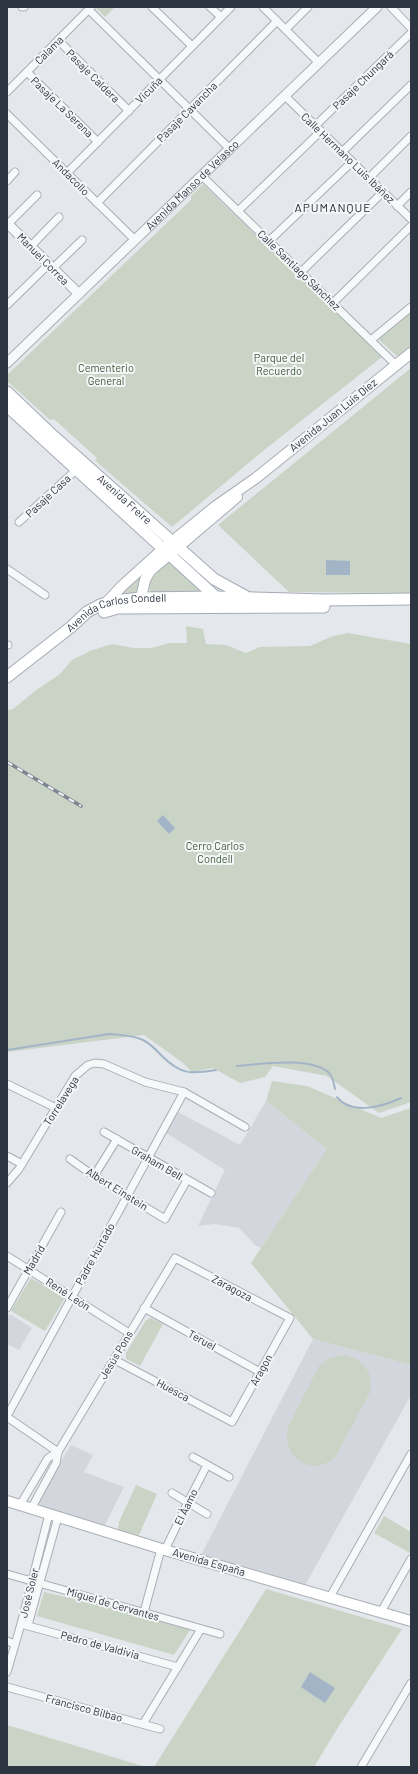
<svg xmlns="http://www.w3.org/2000/svg" width="418" height="1774" viewBox="0 0 418 1774" font-family="Barlow,sans-serif">
	<style>
		.built { fill: #d3d6dd }
		.green { fill: #cad4c6 }
		.water { fill: #a3b4c7 }
		.lines { fill: none; stroke-linecap: round; stroke-linejoin: round }
		.stream { stroke: #a3b4c7; stroke-width: 2 }
		.minor-casing { stroke: #a9aeb5; stroke-width: 9 }
		.tertiary-casing { stroke: #a9aeb5; stroke-width: 11 }
		.secondary-casing { stroke: #a9aeb5; stroke-width: 12 }
		.primary-casing { stroke: #a5abb6; stroke-width: 13 }
		.minor { stroke: #f7f8f9; stroke-width: 7 }
		.tertiary { stroke: #f7f8f9; stroke-width: 9 }
		.secondary { stroke: #fff; stroke-width: 10 }
		.primary { stroke: #fff; stroke-width: 11 }
		.rail-casing { stroke: #7f8693; stroke-width: 3.5 }
		.rail { stroke: #f4f6f8; stroke-width: 2; stroke-dasharray: 6; stroke-linecap: butt }
		.labels { text-anchor: middle; stroke-width: 4; stroke-linejoin: round; paint-order: stroke }
		.street-label { font-size: 11px; fill: #2d3542; stroke: #f4f6f8 }
		.park-label { font-size: 11px; fill: #415d3c; stroke: #f4f6f8 }
		.neighbourhood-label { font-size: 12px; letter-spacing: 1px; fill: #1f2633; stroke: #f4f6f8 }
	</style>
	<rect width="100%" height="100%" fill="#e4e7eb"/>
	<g class="built">
		<polygon points="266,1101 327,1149 261,1248 255,1245 239,1228 215,1224 198,1226 225,1170 166,1133 178,1112 240,1145"/>
		<polygon points="10,1314 32,1328 19,1350 7,1344 7,1318"/>
		<polygon points="313,1339 411,1365 411,1395 304,1587 201,1555"/>
		<polygon points="71,1445 93,1455 84,1472 124,1487 105,1525 42,1507 37,1501"/>
	</g>
	<g class="green">
		<polygon points="97,7 115,7 105,17 96,8"/>
		<polygon points="203,184 382,357 263,451 172,527 99,464 95,460 97,458 54,419 50,420 7,381 7,375 191,200 191,196"/>
		<polygon points="411,312 411,348 399,358 378,339"/>
		<polygon points="411,368 411,593 289,592 218,525"/>
		<polygon points="170,561 204,594 154,596 147,585 165,563"/>
		<polygon points="149,565 137,592 135,594 118,595"/>
		<polygon points="186,626 203,629 206,644 226,645 246,653 260,647 310,646 333,636 348,633 411,644 411,1102 379,1113 327,1076 273,1066 265,1077 240,1083 213,1068 192,1072 183,1063 144,1035 7,1052 7,710 13,709 35,691 60,674 72,660 90,651 112,644 133,648 152,648 169,643 187,643"/>
		<polygon points="272,1081 307,1086 381,1118 411,1108 411,1365 313,1339 251,1263 327,1149 266,1101"/>
		<polygon points="31,1278 65,1298 45,1331 11,1311"/>
		<polygon points="151,1318 163,1324 140,1366 126,1359 126,1353 146,1320"/>
		<path d="M343 1355 357 1359 364 1365 369 1373 371 1387 370 1392 336 1456C313 1479 280 1458 288 1427L319 1366 330 1358Z"/>
		<polygon points="136,1485 157,1494 139,1535 118,1530 119,1522"/>
		<polygon points="384,1516 411,1532 410,1553 374,1533"/>
		<polygon points="266,1589 402,1629 337,1729 314,1767 154,1767"/>
		<polygon points="44,1592 70,1598 72,1594 90,1599 91,1602 190,1630 174,1655 37,1616"/>
		<polygon points="7,1725 146,1767 7,1767"/>
	</g>
	<g class="water">
		<polygon points="326,560 350,561 350,575 326,575"/>
		<polygon points="163,815 175,828 169,834 157,821"/>
		<polygon points="310,1672 335,1688 325,1703 301,1687"/>
	</g>
	<g class="lines">
		<g class="stream">
			<path d="M7 1050 109 1034C120 1035 133 1035 143 1040 151 1044 156 1050 162 1056 181 1075 191 1074 216 1070"/>
			<path d="M237 1066C259 1064 314 1056 330 1074 333 1078 334 1084 335 1089"/>
			<path d="M337 1097C351 1116 384 1106 401 1098"/>
		</g>
		<g class="minor-casing">
			<g id="minor">
				<polyline points="22,7 24,7"/>
				<polyline points="152,7 192,46"/>
				<polyline points="210,7 221,17"/>
				<polyline points="263,7 319,63"/>
				<polyline points="391,7 411,28"/>
				<polyline points="89,10 230,149"/>
				<polyline points="286,29 308,7"/>
				<polyline points="58,40 129,111"/>
				<polyline points="27,72 98,142"/>
				<polyline points="7,92 91,7"/>
				<polyline points="285,96 411,219"/>
				<polyline points="7,114 135,240"/>
				<polyline points="315,126 411,33"/>
				<polyline points="342,152 411,85"/>
				<polyline points="67,173 231,7"/>
				<polyline points="202,176 396,365"/>
				<polyline points="369,178 411,136"/>
				<polyline points="7,181 15,172"/>
				<polyline points="97,203 277,21"/>
				<polyline points="397,206 411,192"/>
				<polyline points="238,211 321,131"/>
				<polyline points="8,224 37,195"/>
				<polyline points="269,241 352,162"/>
				<polyline points="31,246 59,217"/>
				<polyline points="53,268 82,240"/>
				<polyline points="301,272 383,192"/>
				<polyline points="333,303 411,226"/>
				<polyline points="7,305 49,264"/>
				<polyline points="371,340 411,307"/>
				<polyline points="19,522 76,470"/>
				<polyline points="7,569 45,595"/>
				<polyline points="7,645 8,645"/>
				<polyline points="7,1084 56,1108"/>
				<polyline points="104,1132 211,1193"/>
				<polyline points="7,1156 22,1164"/>
				<polyline points="70,1159 94,1176 165,1219 187,1180"/>
				<polyline points="94,1176 117,1139"/>
				<polyline points="7,1183 19,1169 75,1076 88,1065 95,1063 104,1064 145,1082 184,1092 245,1127"/>
				<polyline points="7,1256 129,1333"/>
				<polyline points="7,1308 61,1212"/>
				<polyline points="144,1308 260,1372"/>
				<polyline points="7,1416 184,1092"/>
				<polyline points="7,1417 58,1452"/>
				<polyline points="193,1457 229,1477"/>
				<polyline points="172,1493 207,1514"/>
				<polyline points="20,1505 48,1458 58,1452"/>
				<polyline points="31,1509 56,1463 58,1452 175,1258 290,1318 232,1422 113,1359"/>
				<polyline points="165,1550 188,1502 207,1465"/>
				<polyline points="7,1574 220,1634"/>
				<polyline points="330,1597 411,1454"/>
				<polyline points="144,1612 161,1549"/>
				<polyline points="381,1612 411,1559"/>
				<polyline points="21,1624 178,1667"/>
				<polyline points="28,1625 58,1517"/>
				<polyline points="7,1641 15,1644"/>
				<polyline points="7,1672 21,1624 49,1514"/>
				<polyline points="7,1687 160,1729"/>
				<polyline points="143,1724 201,1629"/>
				<polyline points="361,1767 411,1683"/>
			</g>
		</g>
		<g class="tertiary-casing">
			<g id="tertiary">
				<polyline points="7,223 79,294"/>
				<path id="s1" d="M7 363 377 7"/>
			</g>
		</g>
		<g class="secondary-casing">
			<g id="secondary">
				<polyline points="141,598 145,580 150,571 237,497"/>
				<polyline points="106,603 122,586 163,549 216,506 256,478 411,353"/>
				<polyline points="7,1501 165,1550 411,1621"/>
			</g>
		</g>
		<g class="primary-casing">
			<g id="primary">
				<path id="s2" d="M7 392 49 432 214 579 245 596"/>
				<polyline points="7,406 218,599"/>
				<polyline points="104,612 118,608 324,607"/>
				<path id="s3" d="M7 677 71 627 87 612 100 605 113 601 141 598 215 597 325 600 411 599"/>
			</g>
		</g>
		<use href="#minor" class="minor"/>
		<use href="#tertiary" class="tertiary"/>
		<use href="#secondary" class="secondary"/>
		<use href="#primary" class="primary"/>
		<g class="rail-casing">
			<polyline id="rail" points="7,762 81,806"/>
		</g>
		<use href="#rail" class="rail"/>
	</g>
	<g class="labels">
		<g class="street-label">
			<text transform="translate(49 50) rotate(-45)" y="4">Calama</text>
			<text transform="translate(93 76) rotate(45)" y="4">Pasaje Caldera</text>
			<text transform="translate(363 80) rotate(-44)" y="4">Pasaje Chungará</text>
			<text transform="translate(149 90) rotate(-45)" y="4">Vicuña</text>
			<text transform="translate(62 107) rotate(44)" y="4">Pasaje La Serena</text>
			<text transform="translate(187 112) rotate(-45)" y="4">Pasaje Cavancha</text>
			<text transform="translate(348 158) rotate(44)" y="4">Calle Hermano Luis Ibáñez</text>
			<text transform="translate(71 177) rotate(45)" y="4">Andacollo</text>
			<text dy="4" stroke="none"><textPath href="#s1" startOffset="257">Avenida Manso de Velasco</textPath></text>
			<text transform="translate(43 259) rotate(45)" y="4">Manuel Correa</text>
			<text transform="translate(299 270) rotate(44)" y="4">Calle Santiago Sánchez</text>
			<text transform="translate(333 415) rotate(-39)" y="4">Avenida Juan Luis Diez</text>
			<text transform="translate(48 496) rotate(-43)" y="4">Pasaje Casa</text>
			<text dy="4" stroke="none"><textPath href="#s2" startOffset="159">Avenida Freire</textPath></text>
			<text dy="4" stroke="none"><textPath href="#s3" startOffset="131">Avenida Carlos Condell</textPath></text>
			<text transform="translate(61 1101) rotate(-58)" y="4">Torrelavega</text>
			<text transform="translate(157 1163) rotate(30)" y="4">Graham Bell</text>
			<text transform="translate(117 1189) rotate(32)" y="4">Albert Einstein</text>
			<text transform="translate(95 1254) rotate(-61)" y="4">Padre Hurtado</text>
			<text transform="translate(34 1260) rotate(-60)" y="4">Madrid</text>
			<text transform="translate(232 1288) rotate(28)" y="4">Zaragoza</text>
			<text transform="translate(68 1294) rotate(33)" y="4">René León</text>
			<text transform="translate(202 1340) rotate(29)" y="4">Teruel</text>
			<text transform="translate(116 1355) rotate(-59)" y="4">Jesús Pons</text>
			<text transform="translate(261 1370) rotate(-61)" y="4">Aragon</text>
			<text transform="translate(173 1390) rotate(28)" y="4">Huesca</text>
			<text transform="translate(186 1507) rotate(-64)" y="4">El Àamo</text>
			<text transform="translate(209 1562) rotate(16)" y="4">Avenida España</text>
			<text transform="translate(29 1593) rotate(-76)" y="4">José Soler</text>
			<text transform="translate(113 1604) rotate(16)" y="4">Miguel de Cervantes</text>
			<text transform="translate(100 1645) rotate(15)" y="4">Pedro de Valdivia</text>
			<text transform="translate(84 1708) rotate(15)" y="4">Francisco Bilbao</text>
		</g>
		<g class="park-label">
			<text x="279" y="362">Parque del<tspan x="279" dy="13">Recuerdo</tspan></text>
			<text x="106" y="372">Cementerio<tspan x="106" dy="13">General</tspan></text>
			<text x="215" y="850">Cerro Carlos<tspan x="215" dy="13">Condell</tspan></text>
		</g>
		<g class="neighbourhood-label">
			<text x="333" y="212">APUMANQUE</text>
		</g>
	</g>
	<rect width="418" height="1774" fill="none" stroke="#2d3542" stroke-width="16"/>
</svg>
